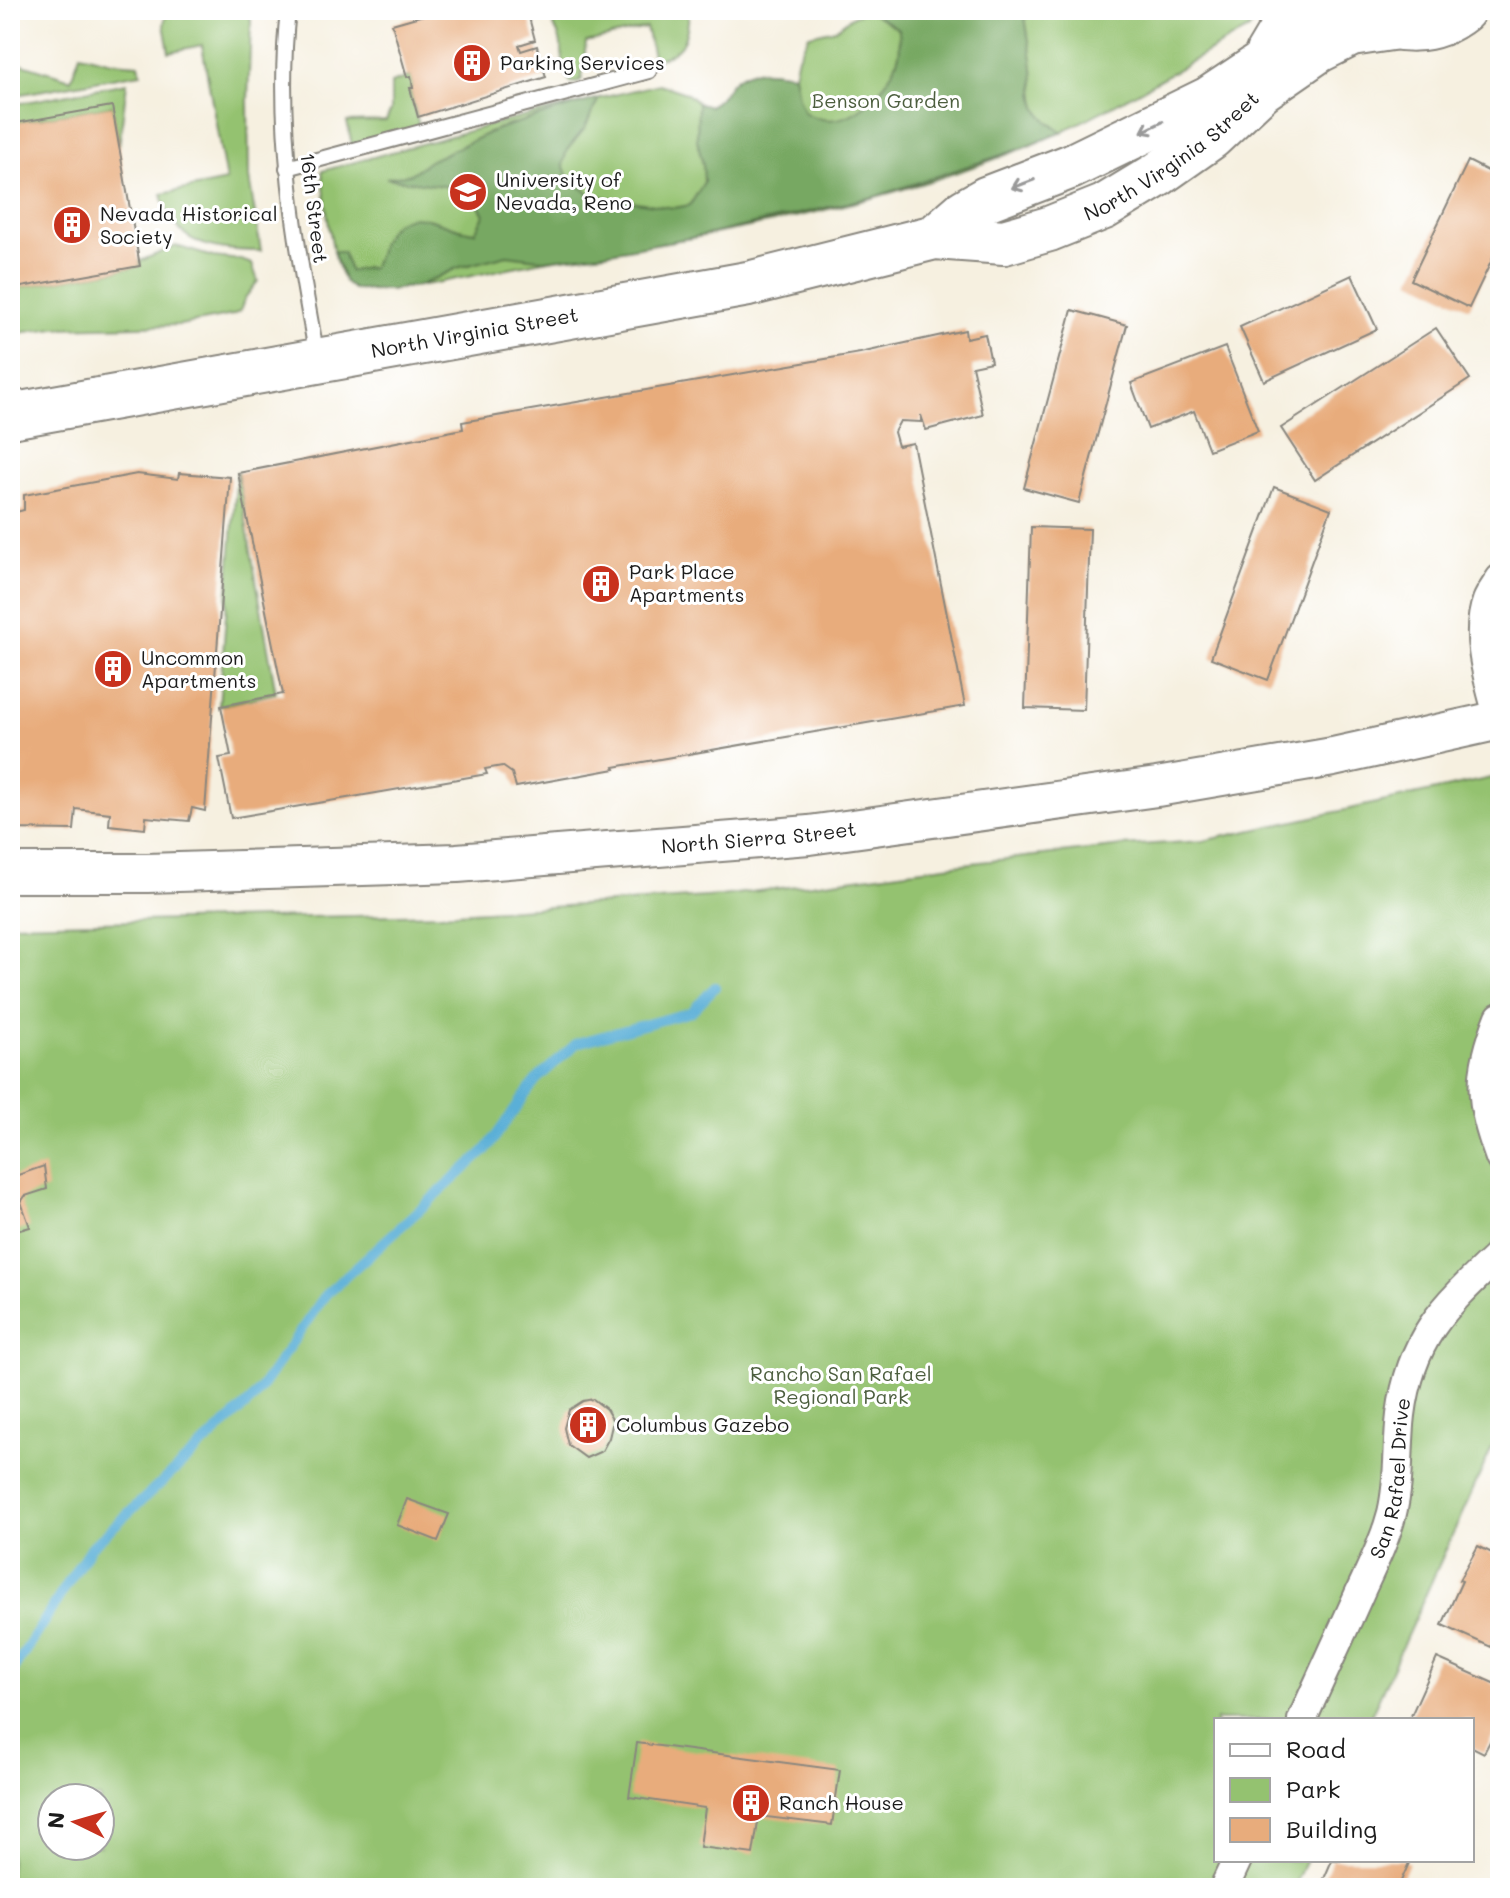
<svg xmlns="http://www.w3.org/2000/svg" width="1510" height="1898" viewBox="0 0 1510 1898" font-family="Mali,sans-serif">
	<style>
		.green { fill: #94c270; stroke: #586f46; stroke-width: 2; fill-rule: evenodd }
		.forest { fill: #77a862; stroke: #4a623f; stroke-width: 2 }
		.lines { fill: none; stroke-linecap: round; stroke-linejoin: round }
		.stream { stroke: #5aafd7; stroke-width: 10 }
		.building { fill: #e8ac7c }
		.service-casing { stroke: #89867e; stroke-width: 18 }
		.minor-casing { stroke: #89867e; stroke-width: 32 }
		.secondary-casing { stroke: #89867e; stroke-width: 42 }
		.primary-casing { stroke: #89867e; stroke-width: 48 }
		.service { stroke: #fff; stroke-width: 14 }
		.minor { stroke: #fff; stroke-width: 28 }
		.secondary { stroke: #fff; stroke-width: 38 }
		.primary { stroke: #fff; stroke-width: 44 }
		.oneway { stroke: #999 }
		.labels { text-anchor: middle; stroke-width: 6; stroke-linejoin: round; paint-order: stroke }
		.poi-label { font-size: 20px; fill: #1c1c1c; stroke: #fff; text-anchor: start }
		.park-label { font-size: 20px; fill: #4c5e3e; stroke: #fff }
		.street-label { font-size: 20px; fill: #1c1c1c; stroke: #fff }
	</style>
	<rect width="100%" height="100%" fill="#fff"/>
	<filter id="ink" filterUnits="userSpaceOnUse"><feTurbulence type="fractalNoise" baseFrequency=".0125" numOctaves="2"/><feDisplacementMap in="SourceGraphic" scale="16" xChannelSelector="R" yChannelSelector="G"/><feConvolveMatrix kernelMatrix="1 2 1 2 8 2 1 2 1" color-interpolation-filters="sRGB"/></filter>
	<filter id="wash" filterUnits="userSpaceOnUse"><feTurbulence type="fractalNoise" baseFrequency=".006" numOctaves="4" result="noise"/><feDisplacementMap in="SourceGraphic" scale="32" xChannelSelector="R" yChannelSelector="G"/><feGaussianBlur stdDeviation="1.8" result="paint"/><feColorMatrix in="noise" values="0 0 0 0 0 0 0 0 0 0 0 0 0 0 0 0 0 1.4 0 .05"/><feComposite in="paint" operator="in"/></filter>
	<g filter="url(#wash)">
		<rect width="100%" height="100%" fill="#f6f0e0"/>
		<g class="green">
			<path d="M167 10H248L251 21 248 101 249 178 261 251C215 251 172 246 162 194L226 181 202 45 169 52 164 24Z"/>
			<path d="M557 10H689C687 38 685 52 654 60L646 28 586 42 582 79 577 83 570 82C558 65 567 43 553 26Z"/>
			<path d="M867 10H1266L1249 29C1176 69 1101 117 1024 148 921 189 811 216 703 236 643 247 582 253 523 265 493 271 373 301 350 286 330 272 326 196 322 171L498 123 659 84 686 93 698 103 709 106C721 100 723 93 731 83 747 65 773 71 794 74L798 56 809 35 835 29 853 16Z"/>
			<polygon points="80,54 112,62 139,64 141,73 10,96 10,60 71,79"/>
			<polygon points="411,76 413,88 410,89 419,126 352,145 347,122 386,121 391,110 391,83"/>
			<polygon points="127,83 119,146 112,106 10,124 10,105"/>
			<polygon points="176,246 213,257 241,260 252,264 258,281 245,298 240,311 233,315 180,325 55,328 10,334 10,289 140,266 140,261"/>
			<polygon points="237,471 276,693 219,706"/>
			<path d="M1500 776V1430L1369 1720H1216V1860H1306L1293 1888H10V924L440 914 721 896 945 866 1122 846 1203 841ZM52 1798H100V1846H52Z"/>
		</g>
		<path class="forest" d="M867 10H1028L1025 16C1027 31 1030 45 1032 60 1038 98 1025 108 1062 132L1020 149 877 196 706 235 605 253 545 260 507 255 457 268 421 285 390 290 353 289 345 282 333 252H343L350 271 372 267C380 256 379 243 387 232 412 200 444 230 475 232L484 215 467 183 450 187 386 178 410 174 431 160 497 129 599 98 585 128 567 150 563 164 568 178 592 195 674 208 690 205 704 182 703 165 697 140 698 103 709 106C721 100 723 93 731 83 747 65 773 71 794 74L798 97 804 112C809 115 816 118 822 119 857 125 891 85 899 54 901 47 899 37 899 29Z"/>
		<g class="lines">
			<polyline class="stream" points="10,1675 90,1548 253,1399 326,1294 486,1150 536,1080 577,1043 691,1012 715,987"/>
		</g>
		<g id="blocks">
			<g class="building">
				<polygon points="441,10 465,10 466,15 483,10 510,10 510,12 527,10 535,40 519,45 521,51 537,46 546,77 418,117 410,88 413,88 411,76 407,77 392,24"/>
				<polygon points="112,106 140,266 10,289 10,124"/>
				<polygon points="1468,161 1500,177 1500,243 1469,308 1411,280"/>
				<polygon points="1352,275 1377,329 1264,381 1240,327"/>
				<polygon points="1072,310 1127,325 1079,503 1024,488"/>
				<polygon points="1436,328 1470,379 1315,480 1281,428"/>
				<polygon points="965,330 966,338 985,334 991,362 972,366 983,415 926,430 921,415 921,422 900,421 894,432 898,446 913,443 965,706 614,767 615,769 516,787 512,773 502,766 485,769 487,774 231,818 219,758 231,756 221,706 283,694 238,473 463,429 462,422 860,353"/>
				<polygon points="1225,347 1258,431 1209,450 1194,411 1148,429 1131,383"/>
				<polygon points="179,473 230,477 205,811 192,808 189,821 146,817 145,829 109,825 110,813 76,809 74,830 10,829 12,513 24,510 24,495 137,474 178,479"/>
				<polygon points="1274,487 1331,509 1268,680 1211,658"/>
				<polygon points="1031,527 1090,529 1084,710 1025,708"/>
				<polygon points="44,1166 47,1189 25,1196 21,1202 30,1227 13,1232 10,1215 12,1177"/>
				<polygon points="593,1399 606,1409 613,1421 609,1438 602,1451 586,1458 568,1445 564,1428 569,1410 583,1401"/>
				<polygon points="407,1499 449,1514 438,1541 397,1525"/>
				<polygon points="1478,1546 1500,1557 1500,1651 1442,1625 1462,1581 1459,1580"/>
				<polygon points="1437,1658 1500,1686 1500,1722 1484,1753 1472,1747 1472,1720 1409,1720"/>
				<polygon points="637,1743 840,1770 832,1825 759,1816 753,1854 700,1847 705,1808 629,1797"/>
				<polygon points="1332,1860 1403,1860 1409,1863 1398,1888 1320,1888"/>
			</g>
		</g>
	</g>
	<g filter="url(#ink)">
		<use href="#blocks" fill-opacity="0" stroke="#89867e" stroke-width="2"/>
		<g class="lines">
			<g class="service-casing">
				<g id="service">
					<path d="M288 10C275 127 296 242 317 357"/>
					<polyline points="1254,47 1276,10"/>
					<polyline points="287,168 649,71"/>
				</g>
			</g>
			<g class="minor-casing">
				<g id="minor">
					<path d="M1500 579C1496 586 1490 593 1487 601 1473 639 1491 686 1500 724"/>
					<path d="M1500 1017C1477 1075 1479 1100 1500 1158"/>
					<path id="s1" d="M1302 1720C1321 1677 1341 1635 1360 1592 1372 1566 1385 1540 1392 1513 1400 1480 1397 1448 1401 1415 1411 1336 1445 1306 1500 1254"/>
					<polyline points="1224,1888 1237,1860"/>
				</g>
			</g>
			<g class="secondary-casing">
				<g id="secondary">
					<path id="s2" d="M10 873H147L457 863 809 835 1157 787 1333 757 1500 720"/>
				</g>
			</g>
			<g class="primary-casing">
				<g id="primary">
					<path d="M1364 18C1399 32 1432 35 1463 10"/>
					<polyline points="935,237 965,211 986,199 1072,166 1209,99 1263,63 1297,32 1311,10"/>
					<path id="s3" d="M10 416 748 284 935 237 1004 242 1049 229 1104 207 1157 175 1211 137 1261 90 1319 50 1351 34 1391 28"/>
				</g>
			</g>
			<use href="#service" class="service"/>
			<use href="#minor" class="minor"/>
			<use href="#secondary" class="secondary"/>
			<use href="#primary" class="primary"/>
		</g>
		<defs><path id="oneway-shaft" d="M-6 0H5M1.5-3L5.5 0L1.5 3" fill="none" stroke-width="1.6" stroke-linecap="round" stroke-linejoin="round" transform="scale(2)"/></defs>
		<g class="oneway">
			<use href="#oneway-shaft" transform="translate(1152 127) rotate(154)"/>
			<use href="#oneway-shaft" transform="translate(1023 184) rotate(159)"/>
		</g>
	</g>
	<defs>
		<g id="building-disc" transform="scale(2)"><circle r="9.5" fill="#c8321e" stroke="#fff"/><path d="M-4-6H4V6H1V3H-1V6H-4ZM-2.5-4.3h1.7v1.8h-1.7ZM.8-4.3h1.7v1.8H.8ZM-2.5-1h1.7V.8h-1.7ZM.8-1h1.7V.8H.8Z" fill="#fff"/></g>
		<g id="university-disc" transform="scale(2)"><circle r="9.5" fill="#c8321e" stroke="#fff"/><path d="M0-5L7-2L0 1L-7-2ZM-4 1L0 2.5L4 1V4Q0 6-4 4Z" fill="#fff"/></g>
	</defs>
	<g fill-rule="evenodd">
		<use href="#building-disc" x="472" y="63"/>
		<use href="#university-disc" x="468" y="192"/>
		<use href="#building-disc" x="72" y="225"/>
		<use href="#building-disc" x="601" y="584"/>
		<use href="#building-disc" x="113" y="669"/>
		<use href="#building-disc" x="588" y="1425"/>
		<use href="#building-disc" x="751" y="1803"/>
	</g>
	<g class="labels">
		<g class="poi-label">
			<text x="500" y="70">Parking Services</text>
			<text x="496" y="187">University of<tspan x="496" dy="23">Nevada, Reno</tspan></text>
			<text x="100" y="221">Nevada Historical<tspan x="100" dy="23">Society</tspan></text>
			<text x="629" y="579">Park Place<tspan x="629" dy="23">Apartments</tspan></text>
			<text x="141" y="665">Uncommon<tspan x="141" dy="23">Apartments</tspan></text>
			<text x="616" y="1432">Columbus Gazebo</text>
			<text x="779" y="1810">Ranch House</text>
		</g>
		<g class="park-label">
			<text x="886" y="108">Benson Garden</text>
			<text x="841" y="1381">Rancho San Rafael<tspan x="841" dy="23">Regional Park</tspan></text>
		</g>
		<g class="street-label">
			<text dy="7" stroke="none"><textPath href="#s3" startOffset="1202">North Virginia Street</textPath></text>
			<text transform="translate(314 208) rotate(83)" y="7">16th Street</text>
			<text dy="7" stroke="none"><textPath href="#s3" startOffset="472">North Virginia Street</textPath></text>
			<text dy="7" stroke="none"><textPath href="#s2" startOffset="750">North Sierra Street</textPath></text>
			<text dy="7" stroke="none"><textPath href="#s1" startOffset="260">San Rafael Drive</textPath></text>
		</g>
	</g>
	<rect width="1510" height="1898" fill="none" stroke="#fff" stroke-width="40"/>
	<rect x="1214" y="1718" width="260" height="144" fill="#ffffff" stroke="#a4a4a4" stroke-width="2"/>
	<rect x="1230" y="1744" width="40" height="12" fill="#ffffff" stroke="#a4a4a4" stroke-width="2"/>
	<text x="1286" y="1758" font-size="24" fill="#1c1c1c">Road</text>
	<rect x="1230" y="1778" width="40" height="24" fill="#94c270" stroke="#a4a4a4" stroke-width="2"/>
	<text x="1286" y="1798" font-size="24" fill="#1c1c1c">Park</text>
	<rect x="1230" y="1818" width="40" height="24" fill="#e8ac7c" stroke="#a4a4a4" stroke-width="2"/>
	<text x="1286" y="1838" font-size="24" fill="#1c1c1c">Building</text>
	<g transform="translate(76 1822) rotate(275)"><circle r="38" fill="#ffffff" stroke="#a4a4a4" stroke-width="2"/>
	<path d="M0-6L14 30L0 20L-14 30Z" fill="#c8321e"/>
	<text y="-12" font-size="22" font-weight="bold" text-anchor="middle" fill="#1c1c1c">N</text>
	</g>
</svg>
